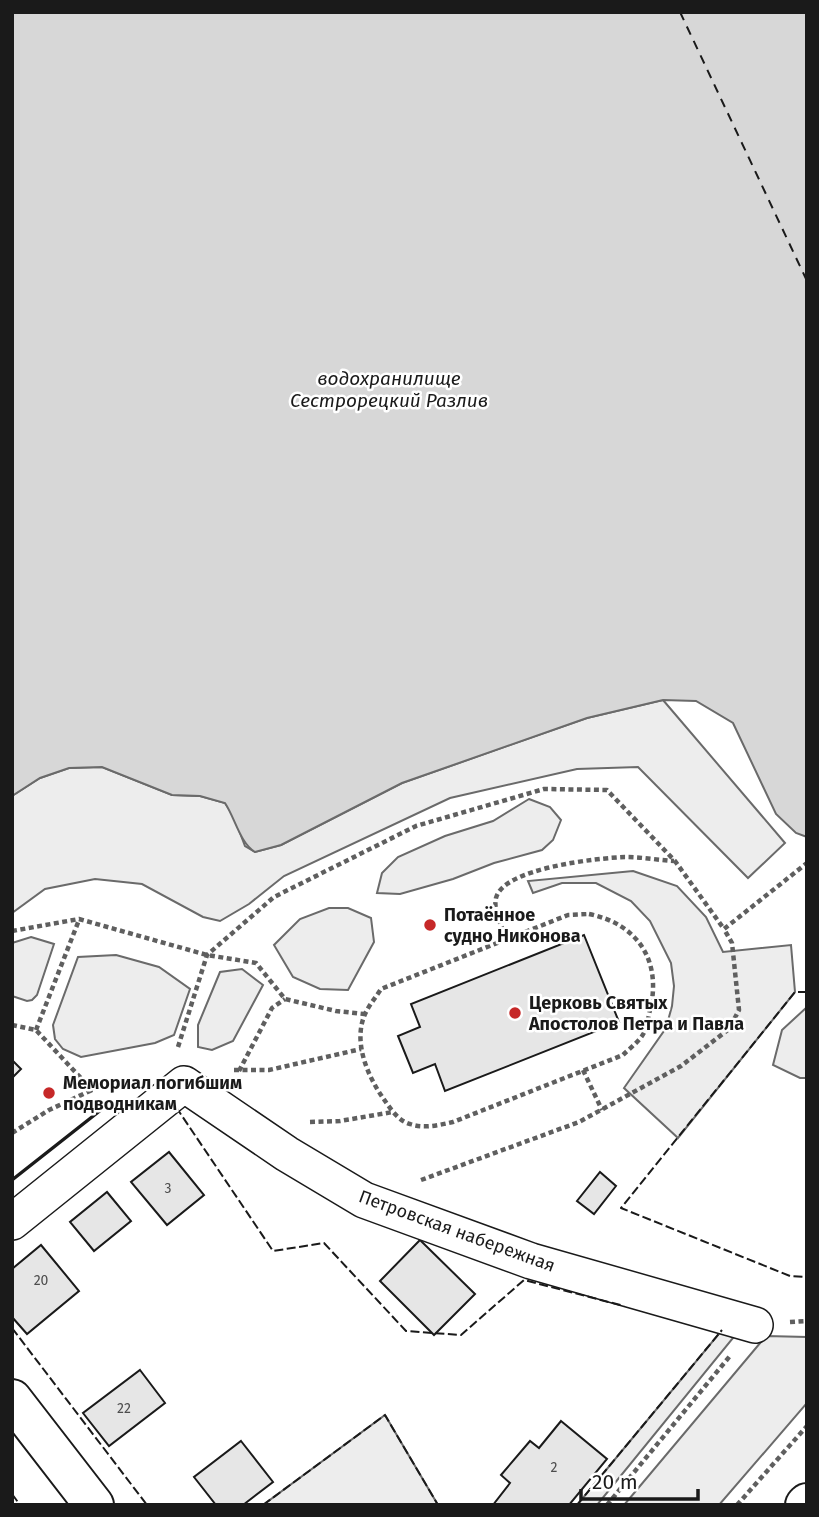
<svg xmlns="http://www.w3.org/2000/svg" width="819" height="1517" viewBox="0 0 819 1517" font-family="'Fira Sans',sans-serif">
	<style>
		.built { fill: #ededed; stroke: #6a6a6a; stroke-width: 2 }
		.water { fill: #d7d7d7; stroke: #6a6a6a; stroke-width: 2 }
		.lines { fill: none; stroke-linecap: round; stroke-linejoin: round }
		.ferry { stroke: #1a1a1a; stroke-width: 2; stroke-dasharray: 9 7; stroke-linecap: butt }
		.building { fill: #e6e6e6; stroke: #1a1a1a; stroke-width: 2 }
		.minor-casing { stroke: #1a1a1a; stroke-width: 38 }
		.tertiary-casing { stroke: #1a1a1a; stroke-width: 42 }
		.trunk-casing { stroke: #1a1a1a; stroke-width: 42 }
		.path { stroke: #5f5f5f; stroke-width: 4.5; stroke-dasharray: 5 3.5; stroke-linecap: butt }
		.minor { stroke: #fff; stroke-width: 35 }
		.tertiary { stroke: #fff; stroke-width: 38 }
		.trunk { stroke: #fff; stroke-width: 38 }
		.fence { stroke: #1a1a1a; stroke-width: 2; stroke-dasharray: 9 3.5; stroke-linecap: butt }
		.wall { stroke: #1a1a1a; stroke-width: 3.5 }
		.poi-dot { fill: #c62828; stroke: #fff; stroke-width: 2.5 }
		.labels { text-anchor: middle; stroke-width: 5; stroke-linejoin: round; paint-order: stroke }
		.number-label { font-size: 14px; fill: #4d4d4d }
		.poi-label { font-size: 18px; font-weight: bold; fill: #1a1a1a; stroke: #fff; text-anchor: start }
		.street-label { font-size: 18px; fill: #1a1a1a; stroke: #fff }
		.water-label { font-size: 19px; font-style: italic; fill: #1a1a1a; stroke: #fff }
	</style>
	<rect width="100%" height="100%" fill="#fff"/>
	<g class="built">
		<polygon points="663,700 785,843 748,878 638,767 577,769 450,798 284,876 249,904 220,921 203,917 142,884 95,879 45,889 12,913 12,796 40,778 69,768 102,767 172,795 200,796 225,803 234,817 245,846 255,852 281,845 402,783 587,718"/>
		<polygon points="529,799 550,807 561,820 553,840 542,850 494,863 453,879 400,894 377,893 382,873 398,857 445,836 493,821"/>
		<polygon points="633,871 677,886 706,917 723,952 791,945 795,992 678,1138 624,1088 666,1028 672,1006 674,986 671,963 650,921 631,901 596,883 562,883 533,893 528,881"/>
		<polygon points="329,908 348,908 371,918 374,942 348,990 320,989 293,977 274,945 300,919"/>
		<polygon points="31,937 54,944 37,995 32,1000 27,1001 12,996 12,943"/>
		<polygon points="116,955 159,967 190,989 174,1035 155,1043 81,1057 63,1049 55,1039 53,1025 78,957"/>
		<polygon points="242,969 263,985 233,1041 212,1050 198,1047 198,1025 220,972"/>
		<polygon points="807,1007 807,1078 800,1078 773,1065 782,1030"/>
		<polygon points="722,1330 733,1338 597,1505 577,1505"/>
		<polygon points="766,1336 807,1337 807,1403 719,1505 624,1505"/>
		<polygon points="385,1415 438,1505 263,1505"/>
	</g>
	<path class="water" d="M12 12H807V837L796 833 776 814 733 723 696 701 663 700 587 718 402 783 281 845 255 852C240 843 235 818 225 803L200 796 172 795 102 767 69 768 40 778 12 796Z"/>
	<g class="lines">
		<polyline class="ferry" points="680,12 807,281"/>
	</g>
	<g class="building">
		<polygon points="584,935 619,1022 445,1091 435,1064 413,1073 398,1036 420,1027 411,1004"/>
		<polygon points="12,1060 21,1069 12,1078"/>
		<polygon points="169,1152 204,1195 167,1225 131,1182"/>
		<polygon points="600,1172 616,1186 594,1214 577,1201"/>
		<polygon points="107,1192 131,1221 94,1251 70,1222"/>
		<polygon points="420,1240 475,1294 434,1335 380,1281"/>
		<polygon points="41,1245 79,1291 27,1334 12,1317 12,1269"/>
		<polygon points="140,1370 165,1403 109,1446 83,1413"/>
		<polygon points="561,1421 607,1459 569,1505 493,1505 510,1483 501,1475 530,1441 539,1448"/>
		<polygon points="241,1441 273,1482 243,1505 216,1505 194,1477"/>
	</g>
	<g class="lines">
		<g class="minor-casing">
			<polyline id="minor" points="12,1222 184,1084 287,1154 364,1200 531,1261 755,1325"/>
		</g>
		<g class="tertiary-casing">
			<polyline id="tertiary" points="12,1399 94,1505"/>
		</g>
		<g class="trunk-casing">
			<polyline id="trunk" points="805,1505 807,1503"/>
		</g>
		<g class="path">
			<path d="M589 914C638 924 662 961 650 1010 648 1018 647 1029 642 1036 637 1043 629 1049 623 1055L453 1122C439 1125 424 1129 410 1124 398 1121 390 1108 383 1098 367 1075 352 1040 366 1012 370 1004 376 997 381 989L568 915Z"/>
			<polyline points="12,931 79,919 207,955 256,963 285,999 336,1011 364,1014"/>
			<path d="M507 939C502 927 493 911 496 898 503 868 598 858 625 857 641 857 658 860 674 861"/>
			<polyline points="12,1025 36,1030 92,1090 126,1079"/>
			<polyline points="36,1030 79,920"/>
			<polyline points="178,1047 207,955 274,897 416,826 544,789 607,790 675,861 724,929 807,863"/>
			<polyline points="234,1070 269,1070 361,1049"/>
			<polyline points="583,1070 602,1110"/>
			<polyline points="239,1071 272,1008 285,999"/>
			<polyline points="310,1122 340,1121 393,1112"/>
			<polyline points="12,1133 49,1110 92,1090"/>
			<polyline points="421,1180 579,1122 681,1066 729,1029 739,1010 732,943 724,929"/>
			<polyline points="790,1322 807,1321"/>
			<polyline points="607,1505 730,1356"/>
			<polyline points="737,1505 807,1426"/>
		</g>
		<use href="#minor" class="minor"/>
		<use href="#tertiary" class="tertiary"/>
		<use href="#trunk" class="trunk"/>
		<g class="fence">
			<polyline points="807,992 795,992 621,1208 790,1276 807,1277"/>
			<polyline points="176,1107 273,1251 324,1243 406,1331 461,1335 524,1280 624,1306"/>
			<polyline points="12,1328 147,1505"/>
			<polyline points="12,1494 20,1505"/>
			<polyline points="263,1505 385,1415 438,1505"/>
			<polyline points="577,1505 722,1330"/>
		</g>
		<polyline class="wall" points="12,1180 111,1102"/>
	</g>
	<g class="poi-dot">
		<circle cx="430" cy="925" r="7"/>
		<circle cx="515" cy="1013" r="7"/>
		<circle cx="49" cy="1093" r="7"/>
	</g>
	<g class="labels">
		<g class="number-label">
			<text x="168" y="1193">3</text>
			<text x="41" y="1285">20</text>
			<text x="124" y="1413">22</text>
			<text x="554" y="1472">2</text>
		</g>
		<g class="poi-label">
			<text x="444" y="921">Потаённое<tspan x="444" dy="21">судно Никонова</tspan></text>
			<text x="529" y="1009">Церковь Святых<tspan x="529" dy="21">Апостолов Петра и Павла</tspan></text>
			<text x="63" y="1089">Мемориал погибшим<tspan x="63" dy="21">подводникам</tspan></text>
		</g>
		<g class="street-label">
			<text transform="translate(457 1231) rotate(20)" y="6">Петровская набережная</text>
		</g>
		<g class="water-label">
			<text x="389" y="385">водохранилище<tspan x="389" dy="22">Сестрорецкий Разлив</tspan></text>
		</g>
	</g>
	<rect width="819" height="1517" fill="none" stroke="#1a1a1a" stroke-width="28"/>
	<path d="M581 1489v10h117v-10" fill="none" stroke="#1a1a1a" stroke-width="3.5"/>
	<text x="592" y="1489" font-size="21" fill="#1a1a1a" stroke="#ffffff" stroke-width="5" paint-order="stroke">20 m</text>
</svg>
